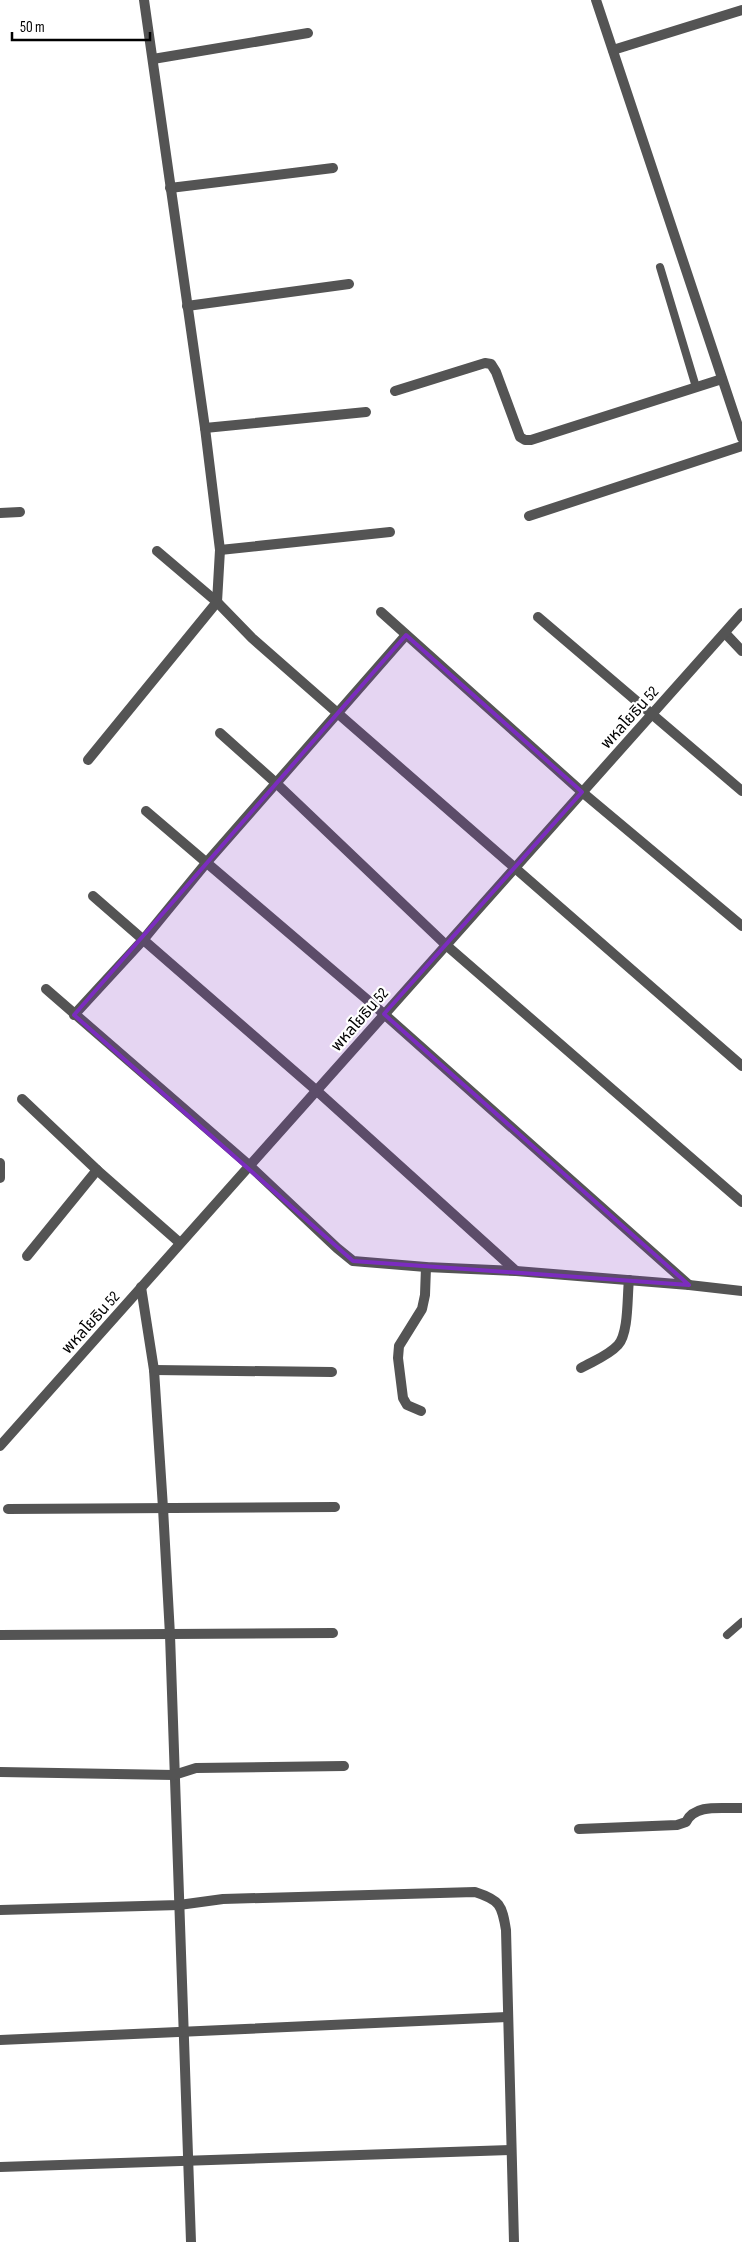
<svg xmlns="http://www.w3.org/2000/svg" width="742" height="2242" viewBox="0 0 742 2242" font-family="'Sofia Sans Condensed','Noto Sans Thai',sans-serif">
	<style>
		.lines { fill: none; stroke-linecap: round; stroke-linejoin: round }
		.lane { stroke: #545454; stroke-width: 8 }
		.street { stroke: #545454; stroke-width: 10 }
		.marked { fill: #7b2cbf; fill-opacity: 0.2; stroke: #7b2cbf; stroke-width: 4; stroke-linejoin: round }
		.labels { text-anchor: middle; stroke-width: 4.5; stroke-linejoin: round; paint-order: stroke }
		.street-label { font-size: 16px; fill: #000; stroke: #fff }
	</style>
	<rect width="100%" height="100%" fill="#fff"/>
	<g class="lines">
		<g class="lane">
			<polyline points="660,267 696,387"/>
			<polyline points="727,1635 742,1622"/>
		</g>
		<g class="street">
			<polyline points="596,0 742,438"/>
			<polyline points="613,50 742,10"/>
			<polyline points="153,59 308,33"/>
			<polyline points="170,188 333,168"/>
			<polyline points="187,306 349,284"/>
			<polyline points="395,391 485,363 491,364 496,372 520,437 525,440 531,440 722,379"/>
			<polyline points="205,428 366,412"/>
			<polyline points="0,513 20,512"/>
			<polyline points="529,516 742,446"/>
			<polyline points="220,550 390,532"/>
			<polyline points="157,551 217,602 252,638 350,724 742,1066"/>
			<polyline points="381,612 582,792 742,926"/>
			<polyline points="538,617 742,791"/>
			<polyline points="725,633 742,651"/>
			<polyline points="220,733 276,783 446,945 742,1202"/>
			<polyline points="88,760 217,602 220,550 205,428 144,0"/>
			<polyline points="146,811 384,1014 689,1285"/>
			<polyline points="93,896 317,1091 516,1271"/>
			<polyline points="46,989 250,1166 337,1248 353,1261 426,1267 516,1271 689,1285 742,1291"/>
			<polyline points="74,1015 143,940 207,862 406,635"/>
			<polyline points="22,1099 97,1170 180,1243"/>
			<polyline points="0,1163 0,1178"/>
			<polyline points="27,1256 97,1170"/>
			<polyline points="141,1287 154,1370 163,1508 170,1635 191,2242"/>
			<path d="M581 1368C593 1361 608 1356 618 1345 629 1333 627 1296 629 1280"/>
			<polyline points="154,1370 332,1372"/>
			<polyline points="421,1411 407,1405 403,1398 398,1358 399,1346 422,1309 425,1295 426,1267"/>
			<polyline points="0,1446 742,613"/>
			<polyline points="8,1509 335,1507"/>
			<polyline points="0,1635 333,1633"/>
			<polyline points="0,1772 174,1775 196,1768 344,1766"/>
			<path d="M579 1829 677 1825 686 1822C695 1803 723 1809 742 1808"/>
			<path d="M0 1910 179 1905 223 1899 475 1892C500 1900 502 1905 506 1930L514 2242"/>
			<polyline points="0,2040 507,2017"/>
			<polyline points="0,2167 511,2150"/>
		</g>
	</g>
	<path class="marked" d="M406 635 582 792 384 1014 689 1285 353 1261 74 1015Z"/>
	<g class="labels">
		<g class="street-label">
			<text transform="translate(629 717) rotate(-48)" y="6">พหลโยธิน 52</text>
			<text transform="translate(359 1019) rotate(-49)" y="6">พหลโยธิน 52</text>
			<text transform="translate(90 1322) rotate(-48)" y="6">พหลโยธิน 52</text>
		</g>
	</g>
	<path d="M12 32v8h138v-8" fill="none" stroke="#000000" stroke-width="2.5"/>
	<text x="20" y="32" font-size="15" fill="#000000" stroke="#ffffff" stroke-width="4" paint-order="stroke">50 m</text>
</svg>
